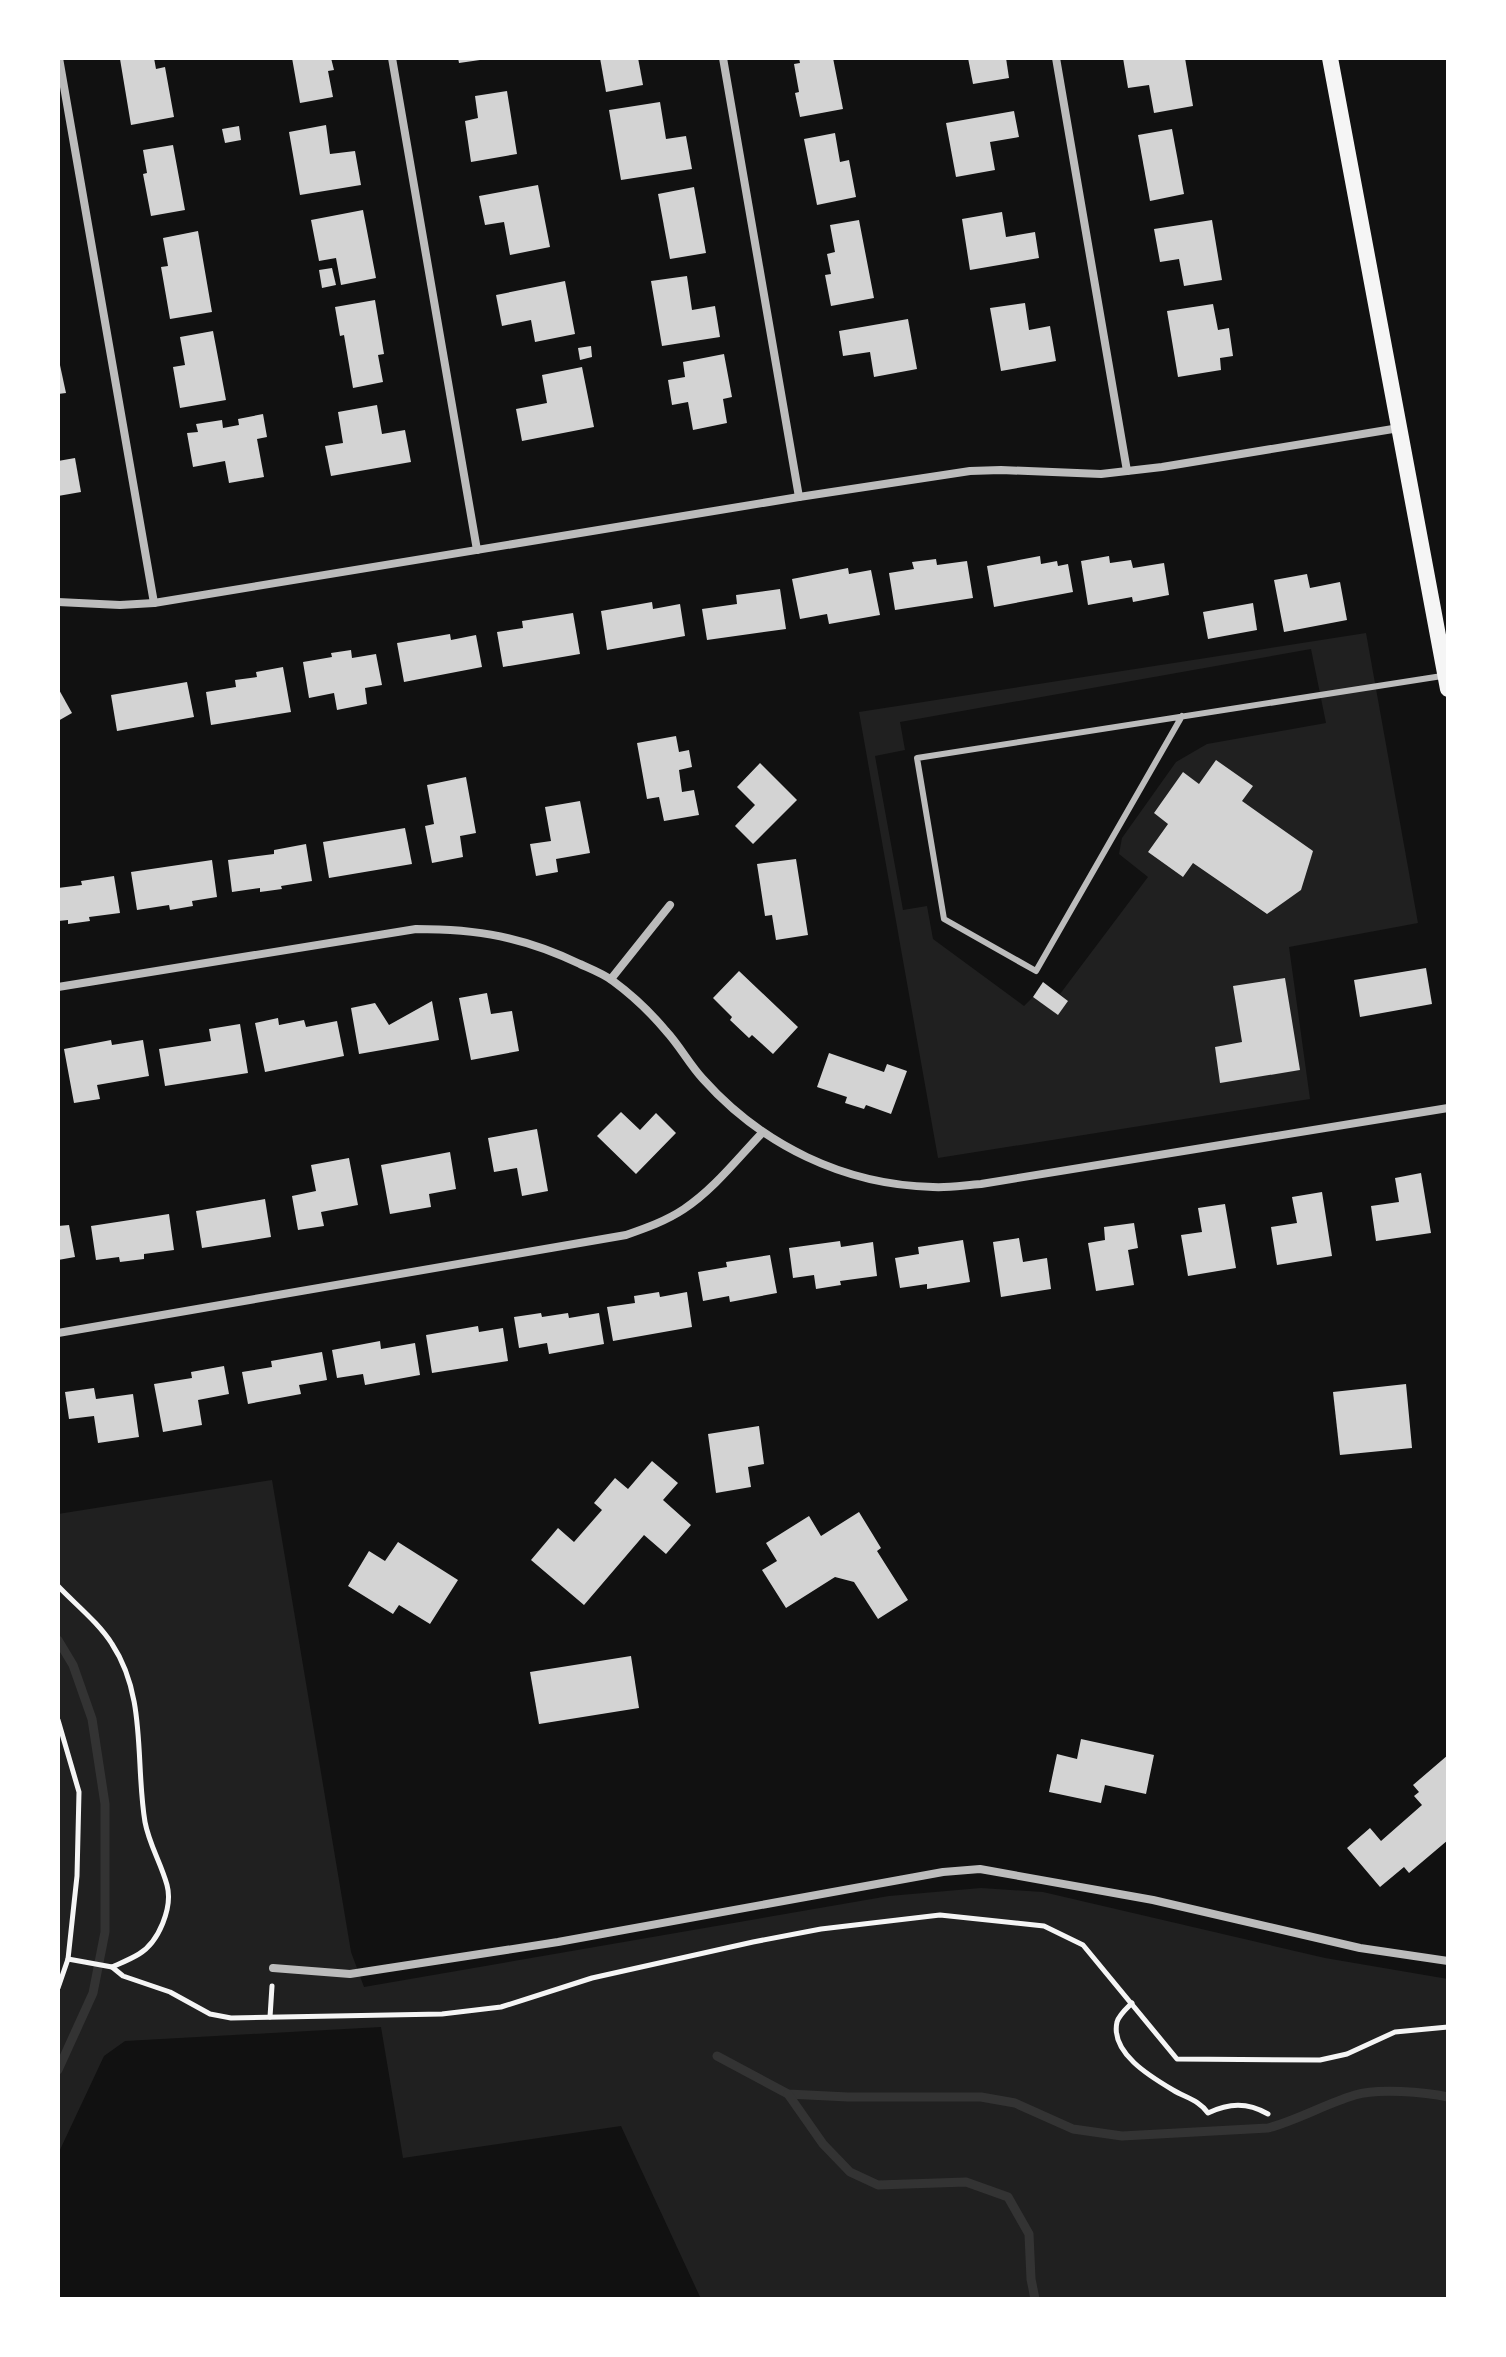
<svg xmlns="http://www.w3.org/2000/svg" width="1506" height="2357" viewBox="0 0 1506 2357" font-family="'Varela Round',sans-serif">
	<style>
		.green { fill: #202020; fill-rule: evenodd }
		.lines { fill: none; stroke-linecap: round; stroke-linejoin: round }
		.stream { stroke: #333; stroke-width: 9 }
		.building { fill: #d3d3d3 }
		.path { stroke: #f5f5f5; stroke-width: 5 }
		.service { stroke: #bcbcbc; stroke-width: 6 }
		.minor { stroke: #bcbcbc; stroke-width: 8 }
		.secondary { stroke: #f5f5f5; stroke-width: 16 }
	</style>
	<rect width="100%" height="100%" fill="#111"/>
	<g class="green">
		<path d="M1366 633 1418 923 1289 947 1310 1099 938 1158 859 712ZM1311 649 1326 723 1207 744 1176 762 1122 838 1119 854 1148 877 1060 994 1068 1001 1058 1014 1033 997 1024 1006 933 939 927 906 903 910 875 756 905 750 900 722ZM1183 773 1199 784 1301 890 1266 914 1193 863 1183 877 1148 852 1168 824 1154 813ZM1285 978 1299 1070 1221 1082 1215 1047 1242 1042 1233 987Z"/>
		<polygon points="272,1480 351,1952 364,1987 889,1896 981,1888 1043,1892 1325,1958 1448,1979 1448,2299 701,2299 621,2126 403,2158 381,2027 125,2041 104,2056 58,2154 58,1514"/>
	</g>
	<g class="lines">
		<g class="stream">
			<polyline points="58,1640 73,1665 92,1719 105,1804 105,1932 93,1993 58,2070"/>
			<path d="M717 2056 788 2094 848 2097H981L1015 2103 1073 2129 1122 2136 1268 2128C1298 2120 1325 2104 1355 2095 1377 2088 1425 2092 1448 2097"/>
			<polyline points="788,2094 823,2144 850,2172 878,2185 966,2182 1008,2197 1029,2234 1031,2279 1035,2299"/>
		</g>
	</g>
	<g class="building">
		<polygon points="154,58 156,69 165,67 174,117 131,125 120,59"/>
		<polygon points="292,58 331,58 334,70 328,71 333,97 300,103"/>
		<polygon points="458,58 480,58 480,60 459,63"/>
		<polygon points="600,58 638,58 643,85 606,92"/>
		<polygon points="799,58 833,58 843,109 800,117 795,93 799,92 794,64 800,63"/>
		<polygon points="968,58 1006,58 1009,78 973,84"/>
		<polygon points="1123,58 1185,58 1193,106 1154,113 1149,85 1128,88"/>
		<polygon points="507,91 517,154 471,162 465,121 478,118 475,96"/>
		<polygon points="660,102 666,139 686,136 692,169 621,180 609,110"/>
		<polygon points="1014,111 1019,137 990,142 995,170 956,177 946,123"/>
		<polygon points="326,125 330,154 355,151 361,185 300,195 289,132"/>
		<polygon points="239,126 241,140 225,143 222,129"/>
		<polygon points="1172,129 1184,194 1150,201 1138,135"/>
		<polygon points="835,133 840,162 849,160 856,197 817,205 804,139"/>
		<polygon points="173,145 185,210 151,216 143,174 147,173 143,150"/>
		<polygon points="538,185 550,247 510,255 504,222 485,225 479,196"/>
		<polygon points="694,187 706,253 670,259 658,194"/>
		<polygon points="363,210 376,278 341,285 336,258 319,261 311,220"/>
		<polygon points="1002,212 1006,237 1035,232 1039,258 970,270 962,219"/>
		<polygon points="859,220 874,298 831,306 825,275 831,274 827,254 835,252 830,225"/>
		<polygon points="1212,220 1222,280 1184,286 1179,259 1160,262 1154,229"/>
		<polygon points="198,231 212,312 170,319 161,267 168,266 163,238"/>
		<polygon points="332,268 336,285 322,288 319,270"/>
		<polygon points="687,276 692,310 715,306 720,337 662,346 651,281"/>
		<polygon points="565,281 575,334 535,342 531,320 502,326 496,295"/>
		<polygon points="375,300 384,354 378,355 383,382 353,388 344,335 340,336 335,307"/>
		<polygon points="1025,303 1029,330 1050,326 1056,361 1001,371 990,308"/>
		<polygon points="1213,304 1218,330 1229,328 1233,356 1220,358 1221,370 1178,377 1167,311"/>
		<polygon points="908,319 917,369 874,377 870,352 843,356 839,331"/>
		<polygon points="213,331 226,400 180,408 173,367 185,365 180,337"/>
		<polygon points="591,346 592,357 580,360 578,348"/>
		<polygon points="724,354 732,397 723,399 727,423 693,430 688,402 672,405 668,380 685,377 683,362"/>
		<polygon points="58,356 66,393 58,394"/>
		<polygon points="582,367 594,427 522,441 516,409 547,403 542,375"/>
		<polygon points="377,405 382,434 405,430 411,462 331,476 325,446 343,443 338,412"/>
		<polygon points="263,414 267,437 257,439 264,477 229,483 225,461 193,467 187,433 198,432 196,424 222,420 223,428 239,425 238,419"/>
		<polygon points="75,458 81,492 58,496 58,461"/>
		<polygon points="1040,556 1041,564 1057,561 1058,566 1068,564 1073,592 994,607 987,566"/>
		<polygon points="1109,556 1110,563 1131,560 1133,568 1164,563 1169,595 1133,602 1132,597 1088,605 1081,561"/>
		<polygon points="936,559 937,565 967,561 973,598 895,610 889,573 914,569 912,562"/>
		<polygon points="848,568 849,574 871,570 880,615 829,624 827,614 800,619 792,579"/>
		<polygon points="1307,574 1310,588 1340,582 1347,620 1284,632 1274,580"/>
		<polygon points="780,589 786,629 707,640 702,609 737,604 736,595"/>
		<polygon points="652,602 653,609 680,604 685,636 607,650 601,611"/>
		<polygon points="1253,603 1257,630 1208,639 1203,612"/>
		<polygon points="573,613 580,654 503,667 497,632 523,628 522,621"/>
		<polygon points="450,634 451,640 476,635 482,667 404,682 397,643"/>
		<polygon points="351,650 352,658 376,654 382,685 365,688 367,704 337,710 334,693 309,698 303,662 332,657 331,653"/>
		<polygon points="283,667 291,712 211,725 206,692 236,687 235,680 257,677 256,672"/>
		<polygon points="187,682 194,717 117,731 111,695"/>
		<polygon points="58,688 72,713 58,721"/>
		<polygon points="676,736 679,752 689,750 692,767 679,770 682,792 694,790 699,815 664,821 659,797 647,799 637,743"/>
		<polygon points="1216,760 1253,786 1242,801 1313,851 1301,890 1267,914 1193,863 1183,877 1148,852 1168,824 1154,813 1183,772 1199,784"/>
		<polygon points="760,763 797,800 753,844 735,826 755,805 737,787"/>
		<polygon points="466,777 476,833 460,836 463,857 432,863 425,826 434,824 427,785"/>
		<polygon points="580,801 590,853 556,859 558,872 536,876 530,844 551,841 545,807"/>
		<polygon points="405,828 412,864 329,878 323,842"/>
		<polygon points="306,844 312,881 281,886 282,889 260,892 260,888 232,892 228,860 274,854 274,850"/>
		<polygon points="796,859 808,935 776,940 772,915 765,916 757,864"/>
		<polygon points="212,860 217,897 192,901 193,906 170,910 169,905 137,910 131,872"/>
		<polygon points="114,876 120,913 89,917 90,921 68,924 68,920 58,921 58,888 82,885 81,881"/>
		<polygon points="1426,968 1432,1004 1360,1017 1354,980"/>
		<polygon points="739,971 798,1027 773,1054 752,1035 749,1038 730,1020 732,1017 713,998"/>
		<polygon points="1285,978 1300,1070 1220,1083 1215,1047 1242,1042 1233,986"/>
		<polygon points="1043,982 1068,1001 1058,1015 1033,997"/>
		<polygon points="487,993 491,1014 512,1011 519,1051 471,1060 459,998"/>
		<polygon points="432,1001 439,1040 359,1054 351,1008 375,1003 389,1025"/>
		<polygon points="278,1018 279,1025 304,1020 306,1027 337,1021 344,1056 265,1072 255,1023"/>
		<polygon points="240,1024 248,1073 165,1086 159,1049 211,1041 209,1029"/>
		<polygon points="111,1040 112,1045 143,1040 149,1076 97,1085 100,1099 74,1103 64,1049"/>
		<polygon points="829,1053 884,1072 887,1064 907,1071 891,1114 866,1105 864,1109 845,1103 847,1097 817,1087"/>
		<polygon points="621,1112 640,1130 656,1113 676,1133 636,1174 597,1136"/>
		<polygon points="537,1129 548,1191 522,1196 517,1168 494,1172 488,1138"/>
		<polygon points="450,1152 456,1189 429,1194 431,1207 390,1214 381,1165"/>
		<polygon points="349,1158 358,1205 321,1212 324,1226 298,1230 292,1196 316,1191 311,1165"/>
		<polygon points="1421,1173 1431,1233 1376,1241 1371,1206 1399,1202 1395,1178"/>
		<polygon points="1322,1192 1332,1256 1277,1265 1271,1227 1297,1223 1292,1197"/>
		<polygon points="265,1199 271,1237 202,1248 196,1211"/>
		<polygon points="1225,1204 1236,1268 1188,1276 1181,1235 1202,1232 1198,1208"/>
		<polygon points="169,1214 174,1250 144,1254 144,1259 120,1262 119,1257 96,1260 91,1226"/>
		<polygon points="1134,1223 1138,1248 1128,1250 1134,1285 1096,1291 1088,1243 1105,1240 1104,1227"/>
		<polygon points="69,1225 75,1257 58,1260 58,1226"/>
		<polygon points="1019,1238 1023,1262 1047,1258 1051,1289 1001,1297 993,1242"/>
		<polygon points="963,1240 970,1282 927,1289 927,1284 900,1288 895,1258 919,1254 918,1247"/>
		<polygon points="840,1241 841,1247 873,1242 877,1276 840,1281 841,1285 816,1289 814,1275 793,1278 789,1248"/>
		<polygon points="770,1255 777,1293 730,1302 729,1296 703,1301 698,1272 727,1267 726,1262"/>
		<polygon points="659,1292 660,1297 687,1292 692,1327 613,1341 607,1307 635,1303 634,1296"/>
		<polygon points="541,1313 542,1317 568,1313 569,1318 599,1313 604,1344 549,1354 547,1343 519,1348 514,1317"/>
		<polygon points="478,1326 479,1332 503,1328 508,1361 432,1373 426,1335"/>
		<polygon points="380,1341 381,1349 415,1343 420,1375 365,1385 363,1374 337,1378 332,1350"/>
		<polygon points="322,1352 327,1380 299,1385 301,1394 248,1404 242,1372 272,1367 271,1361"/>
		<polygon points="224,1366 229,1394 198,1400 202,1425 163,1432 154,1384 192,1378 191,1372"/>
		<polygon points="1406,1384 1412,1448 1340,1455 1333,1392"/>
		<polygon points="94,1388 96,1399 133,1394 139,1437 98,1443 94,1416 69,1419 65,1392"/>
		<polygon points="759,1426 764,1464 748,1467 751,1487 716,1493 708,1434"/>
		<polygon points="652,1461 678,1483 663,1500 691,1525 666,1554 644,1535 584,1605 531,1560 558,1528 574,1542 602,1510 594,1503 615,1478 628,1489"/>
		<polygon points="859,1512 881,1548 877,1551 908,1600 878,1619 854,1582 835,1577 786,1608 762,1570 777,1561 766,1543 809,1516 821,1536"/>
		<polygon points="398,1542 458,1580 430,1624 399,1605 393,1614 348,1586 369,1551 385,1561"/>
		<polygon points="631,1656 639,1708 539,1724 530,1672"/>
		<polygon points="1081,1739 1154,1755 1146,1794 1105,1785 1101,1803 1049,1792 1057,1754 1077,1759"/>
		<polygon points="1448,1755 1448,1840 1409,1873 1404,1867 1380,1887 1347,1848 1370,1828 1381,1841 1422,1805 1414,1796 1419,1792 1413,1785"/>
	</g>
	<g class="lines">
		<g class="path">
			<path d="M58 1586C75 1604 99 1623 112 1644 147 1697 135 1762 145 1822 149 1844 161 1863 167 1885 173 1907 159 1942 139 1954 131 1959 121 1963 112 1967"/>
			<polyline points="58,1720 79,1792 77,1876 68,1959 58,1988"/>
			<polyline points="68,1959 112,1967 123,1976 170,1992 210,2014 231,2018 442,2014 501,2007 592,1978 753,1942 821,1929 940,1915 1044,1926 1083,1945 1177,2059 1320,2060 1347,2054 1395,2032 1448,2027"/>
			<path d="M1132 2003C1127 2008 1119 2015 1117 2022 1110 2053 1151 2077 1173 2090 1186 2098 1199 2100 1208 2113 1229 2103 1247 2102 1268 2114"/>
			<polyline points="270,2017 272,1986"/>
		</g>
		<polyline class="service" points="1182,716 1036,971 944,919 917,758 1442,676"/>
		<g class="minor">
			<polyline points="59,58 154,603"/>
			<polyline points="392,58 477,550"/>
			<polyline points="723,58 799,497"/>
			<polyline points="1056,58 1127,471"/>
			<polyline points="58,602 120,605 154,603 799,497 970,471 1001,470 1101,474 1162,467 1399,428"/>
			<polyline points="611,979 670,905"/>
			<path d="M58 987 416 929C478 929 524 937 580 964 591 969 604 974 613 981 632 995 651 1013 666 1031 680 1046 689 1064 703 1079 762 1145 844 1185 933 1187 949 1188 965 1185 981 1184L1448 1108"/>
			<path d="M58 1333 626 1235C646 1228 666 1221 684 1209 714 1189 738 1158 762 1133"/>
			<polyline points="273,1968 350,1974 558,1942 943,1872 980,1869 1153,1900 1360,1948 1448,1961"/>
		</g>
		<polyline class="secondary" points="1330,58 1448,689"/>
	</g>
	<rect width="1506" height="2357" fill="none" stroke="#ffffff" stroke-width="120"/>
</svg>
